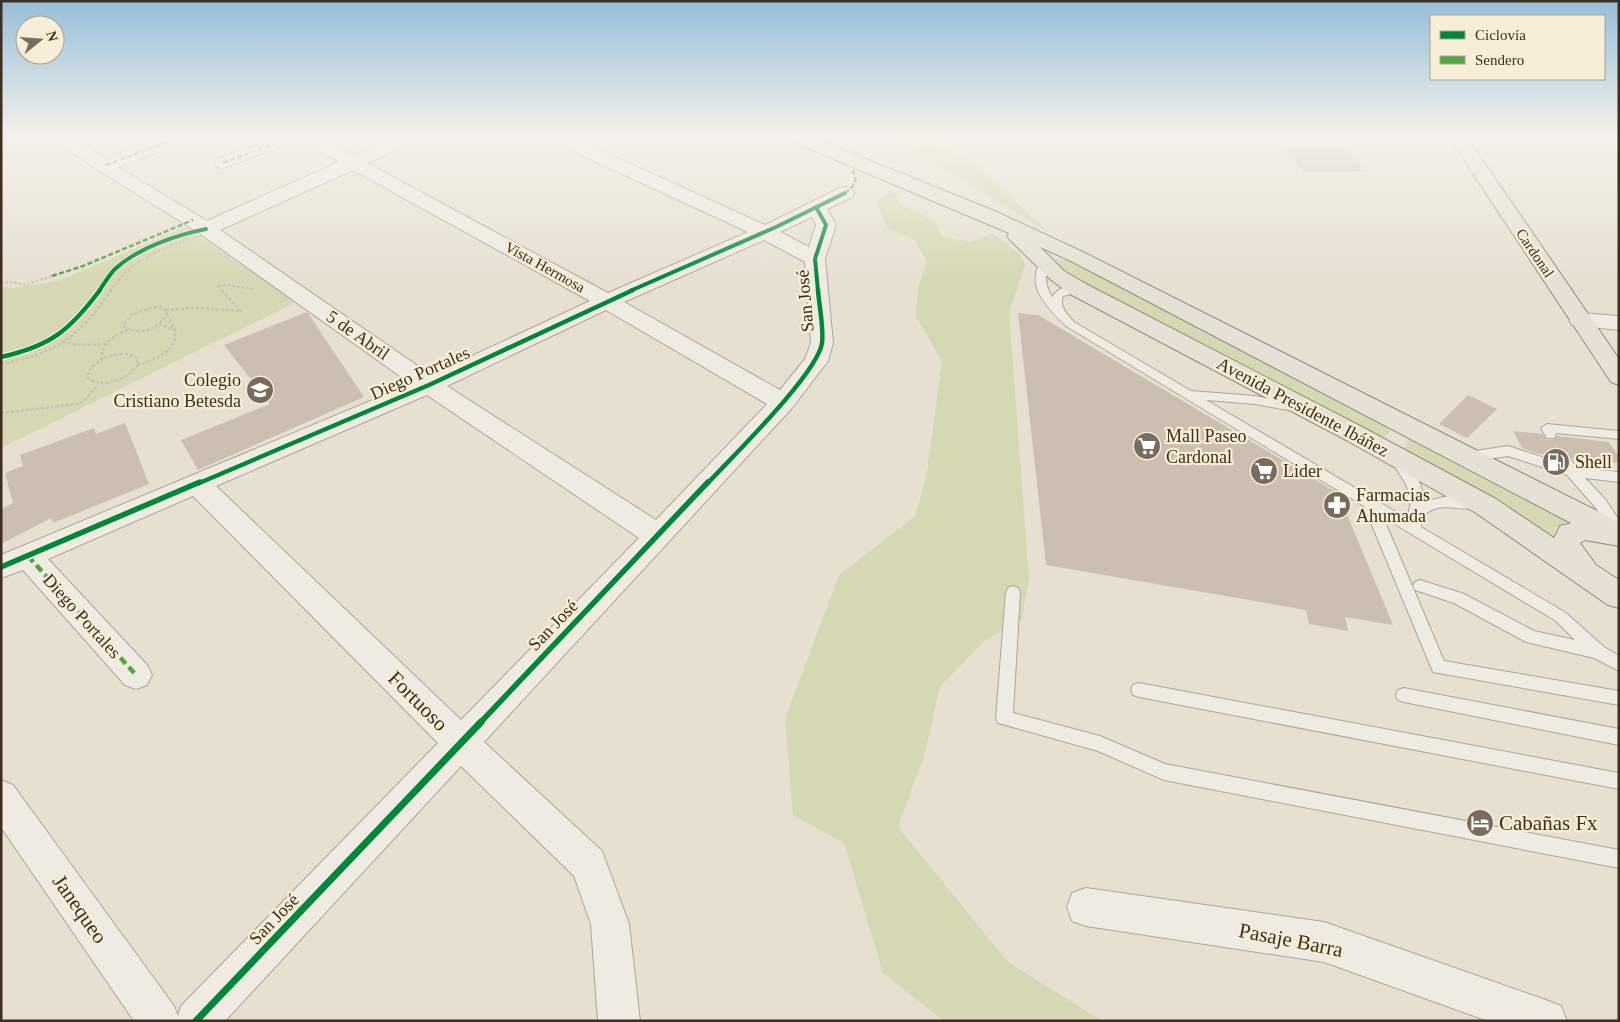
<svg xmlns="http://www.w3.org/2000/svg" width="1620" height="1022" viewBox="0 0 1620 1022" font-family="'Times New Roman',serif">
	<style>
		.green { fill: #d6d7b3 }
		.building { fill: #cbbfb2 }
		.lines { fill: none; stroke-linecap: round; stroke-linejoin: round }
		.lane-casing { stroke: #ada599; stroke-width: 2 }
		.street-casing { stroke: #ada599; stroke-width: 2 }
		.primary-casing { stroke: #928b80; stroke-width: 2 }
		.path-far1 { stroke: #c8c2b9; stroke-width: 2; stroke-dasharray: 2.5 2; stroke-linecap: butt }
		.path { stroke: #c8c2b9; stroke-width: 2.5; stroke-dasharray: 3 2; stroke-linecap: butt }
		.lane { fill: #efebe3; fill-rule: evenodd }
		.street { fill: #efebe3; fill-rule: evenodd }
		.primary { fill: #e6e1d4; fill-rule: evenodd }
		.quiet-far1 { stroke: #54a441; stroke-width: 2.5; stroke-dasharray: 5 2.5; stroke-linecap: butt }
		.quiet { stroke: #54a441; stroke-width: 4.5; stroke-dasharray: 8 4.5; stroke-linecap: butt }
		.cycleway-far3-casing { stroke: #f7eed8; stroke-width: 5.5 }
		.cycleway-far2-casing { stroke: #f7eed8; stroke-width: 7 }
		.cycleway-far1-casing { stroke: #f7eed8; stroke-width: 9 }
		.cycleway-casing { stroke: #f7eed8; stroke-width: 10 }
		.cycleway-far3 { stroke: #00873e; stroke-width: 4 }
		.cycleway-far2 { stroke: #00873e; stroke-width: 4.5 }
		.cycleway-far1 { stroke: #00873e; stroke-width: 5.5 }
		.cycleway { stroke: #00873e; stroke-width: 7 }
		.labels { text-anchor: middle; stroke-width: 4.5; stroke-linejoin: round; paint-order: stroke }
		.far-street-label { font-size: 15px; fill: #3d2e20; stroke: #f7eed8 }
		.street-label { font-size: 18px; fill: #3d2e20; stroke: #f7eed8 }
		.poi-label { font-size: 18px; fill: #3d2e20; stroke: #f7eed8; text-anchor: start }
		.near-street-label { font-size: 21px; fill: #3d2e20; stroke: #f7eed8 }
		.near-poi-label { font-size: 21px; fill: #3d2e20; stroke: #f7eed8; text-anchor: start }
	</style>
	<rect width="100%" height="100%" fill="#e7e0d1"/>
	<g class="green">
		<polygon points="888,136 921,136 965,155 1050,233"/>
		<polygon points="897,190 899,204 936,222 942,237 971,242 992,233 1020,254 1025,265 1009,313 1029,578 1022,619 983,642 940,687 924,756 898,827 1008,962 1102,1021 944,1021 883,973 844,843 793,815 785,719 839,575 915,516 926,479 942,361 915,315 919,283 927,263 915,240 887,229 876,201"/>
		<polygon points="186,227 296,302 1,448 1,287 15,288 58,281"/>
		<path d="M1055 259 1066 260 1082 267 1384 425 1389 429V433L1384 437H1377L1093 289C1081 282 1059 273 1055 259Z"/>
		<polygon points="1408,436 1579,522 1566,522 1555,528 1551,540 1398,449 1407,446"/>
	</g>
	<g class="building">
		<polygon points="1344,148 1366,171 1303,172 1284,149"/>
		<polygon points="307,312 364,397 198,470 181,440 270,404 224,345"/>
		<polygon points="1018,313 1038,315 1338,493 1393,625 1345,617 1348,631 1309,624 1306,610 1046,565"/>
		<polygon points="1468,395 1497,409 1467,438 1439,424"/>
		<polygon points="125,423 149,484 53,523 51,518 1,544 1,509 13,503 5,473 23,466 20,455 94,428 96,434"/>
		<polygon points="1513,431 1543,434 1547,440 1556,439 1557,436 1609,442 1619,457 1619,463 1572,458 1568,452 1558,452 1555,456 1538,454 1522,448"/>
	</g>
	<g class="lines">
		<g class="lane-casing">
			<g id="lane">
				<path d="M1045 260 1050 263C1044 276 1045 284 1052 297 1058 287 1071 284 1082 287L1083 289 1082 291 1063 296C1059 307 1067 314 1074 322L1191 391 1255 396 1297 404 1299 407 1297 410 1293 411 1255 404 1206 400 1406 518C1418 496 1403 480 1392 462L1394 459C1411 454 1424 489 1424 502L1448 496 1478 499 1480 503 1478 507C1458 513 1440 498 1421 518V527L1566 613 1604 647 1619 656V671L1594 658 1526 642 1454 603 1415 590 1413 586 1415 582 1420 580 1464 594 1534 631 1575 640 1556 621 1383 517 1444 661 1619 691V705L1433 672 1364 506 1066 326C1048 308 1025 287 1041 261Z"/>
				<polygon points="1547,424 1619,431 1619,439 1556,433 1555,438 1547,438 1541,428"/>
				<polygon points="1508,446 1560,463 1556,457 1558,454 1568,454 1576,468 1619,472 1619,482 1585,478 1605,499 1619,520 1619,536 1614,535 1595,507 1567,475 1508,456 1469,462 1464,460 1462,457 1464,454 1469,452"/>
				<polygon points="1013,586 1018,588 1020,592 1013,713 1100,736 1165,764 1619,850 1619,868 1164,780 1098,751 998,723 996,718 1006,592 1008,588"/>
				<polygon points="1139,683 1619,773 1619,789 1139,697 1133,695 1131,690 1133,685"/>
				<polygon points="1404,688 1619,729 1619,745 1404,702 1398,700 1396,695 1398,690"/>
			</g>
		</g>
		<g class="street-casing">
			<g id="street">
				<path d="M48 136H69L106 159 167 136H192L189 140 118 167 207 221 339 162 299 140 223 168 217 167 214 163 217 159 279 136H317L354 156 399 136H422L419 140 367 163 608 293 748 232 549 140 546 136H569L765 225 838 189 845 187 852 189 854 193 852 197 827 209 836 225 825 259 833 343 828 361 792 408 484 742 602 851 629 924 640 1021H598L591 924 574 876 461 766 225 1021H134L1 827V780L13 785 174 1006 178 1016 181 1006 438 743 193 496 48 559 147 665 152 675 147 685 136 689 125 685 23 570 1 578V555L411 384 199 233 51 140ZM353 170 590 301 431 375 220 230ZM812 217 816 225 809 247 780 232ZM764 240 805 262 811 343 805 359 780 390 624 302ZM606 310 767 404 656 520 447 386ZM427 395 639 538 461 720 216 486Z"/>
				<polygon points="977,136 1003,136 1000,140 994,141 980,140"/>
				<polygon points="1580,313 1619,316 1619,330 1572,325 1569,320 1572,315"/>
				<polygon points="1086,888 1324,922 1546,1000 1561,1006 1567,1021 1488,1021 1324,962 1086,926 1072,921 1067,907 1072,893"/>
			</g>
		</g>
		<g class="primary-casing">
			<g id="primary">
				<path d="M785 136H809L997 212 1087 254 1619 522V546L1585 540 1580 543 1596 565 1619 580V608L1608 605 1476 513 1346 440 1070 294 1050 279 1010 240 1007 236 1009 233 788 140ZM1040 247 1073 262 1571 523 1560 526 1554 538 1496 499 1364 428 1086 284 1064 271Z"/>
				<polygon points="1448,136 1466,136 1619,359 1619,385 1611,382"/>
			</g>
		</g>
		<g class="path-far1">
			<polyline points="1,283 12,282 25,285 52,276"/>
			<path d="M110 291C130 261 153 254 185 240"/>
			<polyline points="222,291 217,286 227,285 254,289"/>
		</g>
		<g class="path">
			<path d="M154 307 162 308 167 312C161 329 138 337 123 326L131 315Z"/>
			<polyline points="166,310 197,308 241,311 221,290"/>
			<polyline points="168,315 174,330"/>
			<polyline points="63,342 79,345 105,344"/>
			<path d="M120 354H128L137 358 138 365C126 380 106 388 88 379V372C96 361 107 356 120 354Z"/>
			<path d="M102 360C100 343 114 336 127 330"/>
			<path d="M1 364C58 353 79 337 111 290"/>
			<path d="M138 365C154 360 179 351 175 330L160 324"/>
			<polyline points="1,413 78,404 85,400 98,384"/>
		</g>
		<use href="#lane" class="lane"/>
		<use href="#street" class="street"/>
		<use href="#primary" class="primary"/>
		<g class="quiet-far1">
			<polyline points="223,163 295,136"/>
			<polyline points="106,165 183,136"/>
			<path d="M845 193C854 187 859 180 852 170"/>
			<polyline points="52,276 83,266 193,220"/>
		</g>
		<polyline class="quiet" points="28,556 136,675"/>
		<g class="cycleway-far3-casing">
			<g id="cycleway-far3">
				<polyline points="816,207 826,225 815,259 818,291"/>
				<path d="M99 291C104 284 109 275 115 269 138 248 176 235 206 229"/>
				<polyline points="630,291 776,227 845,193"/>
			</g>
		</g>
		<g class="cycleway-far2-casing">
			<g id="cycleway-far2">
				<path d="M1 357C51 346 70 330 100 290"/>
				<polyline points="197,484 429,385 633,290"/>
				<path d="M707 484C731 458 818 373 822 343 824 328 819 305 818 290"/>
			</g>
		</g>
		<g class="cycleway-far1-casing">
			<g id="cycleway-far1">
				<polyline points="1,567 200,482"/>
				<polyline points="479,724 708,482"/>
			</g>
		</g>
		<g class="cycleway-casing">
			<polyline id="cycleway" points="196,1021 481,722"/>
		</g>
		<use href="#cycleway-far3" class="cycleway-far3"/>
		<use href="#cycleway-far2" class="cycleway-far2"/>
		<use href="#cycleway-far1" class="cycleway-far1"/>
		<use href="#cycleway" class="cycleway"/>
	</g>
	<linearGradient id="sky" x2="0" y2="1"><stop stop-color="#96bed9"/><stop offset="0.49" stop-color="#f4f1ea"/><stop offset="1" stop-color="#f4f1ea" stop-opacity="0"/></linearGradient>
	<rect width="1620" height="279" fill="url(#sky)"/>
	<defs>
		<g id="school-disc" transform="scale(1.4375)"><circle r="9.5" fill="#786c5e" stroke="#f7eed8"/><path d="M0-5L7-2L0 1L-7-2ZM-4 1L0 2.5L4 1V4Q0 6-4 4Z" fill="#fff"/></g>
		<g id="supermarket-disc" transform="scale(1.4375)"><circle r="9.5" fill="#786c5e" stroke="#f7eed8"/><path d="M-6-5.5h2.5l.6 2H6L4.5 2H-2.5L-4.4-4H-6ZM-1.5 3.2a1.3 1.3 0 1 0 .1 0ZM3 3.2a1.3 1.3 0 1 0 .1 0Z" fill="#fff"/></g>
		<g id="fuel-disc" transform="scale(1.4375)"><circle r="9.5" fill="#786c5e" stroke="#f7eed8"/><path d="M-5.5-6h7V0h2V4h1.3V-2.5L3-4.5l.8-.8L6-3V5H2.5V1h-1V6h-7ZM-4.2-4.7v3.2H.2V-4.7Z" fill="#fff"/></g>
		<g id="pharmacy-disc" transform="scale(1.4375)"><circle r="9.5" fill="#786c5e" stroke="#f7eed8"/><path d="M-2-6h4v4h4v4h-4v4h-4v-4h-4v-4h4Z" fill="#fff"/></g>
		<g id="hotel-disc" transform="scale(1.4375)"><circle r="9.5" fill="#786c5e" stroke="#f7eed8"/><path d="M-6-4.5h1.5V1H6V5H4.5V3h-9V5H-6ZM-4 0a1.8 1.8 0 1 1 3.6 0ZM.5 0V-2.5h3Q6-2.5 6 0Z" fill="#fff"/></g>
	</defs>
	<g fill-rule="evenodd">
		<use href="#school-disc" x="260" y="390"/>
		<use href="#supermarket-disc" x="1147" y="446"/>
		<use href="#fuel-disc" x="1556" y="462"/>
		<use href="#supermarket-disc" x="1264" y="471"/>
		<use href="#pharmacy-disc" x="1337" y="505"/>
		<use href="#hotel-disc" x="1480" y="823"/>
	</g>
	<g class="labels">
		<g class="far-street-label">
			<text transform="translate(1535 253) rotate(56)" y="5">Cardonal</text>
			<text transform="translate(545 267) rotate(29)" y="5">Vista Hermosa</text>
		</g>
		<g class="street-label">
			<text transform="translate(805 301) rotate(-95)" y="6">San José</text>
			<text transform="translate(358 335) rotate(35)" y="6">5 de Abril</text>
			<text transform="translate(420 373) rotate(-24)" y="6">Diego Portales</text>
			<text transform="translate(1303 407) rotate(28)" y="6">Avenida Presidente Ibáñez</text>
			<text transform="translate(82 616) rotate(48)" y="6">Diego Portales</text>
			<text transform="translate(553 625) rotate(-46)" y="6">San José</text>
			<text transform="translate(274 919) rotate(-46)" y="6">San José</text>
		</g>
		<g class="poi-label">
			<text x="241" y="386" text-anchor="end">Colegio<tspan x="241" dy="21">Cristiano Betesda</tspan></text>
			<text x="1166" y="442">Mall Paseo<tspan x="1166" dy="21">Cardonal</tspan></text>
			<text x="1575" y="468">Shell</text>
			<text x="1283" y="477">Lider</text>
			<text x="1356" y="501">Farmacias<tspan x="1356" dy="21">Ahumada</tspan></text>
		</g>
		<g class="near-street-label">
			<text transform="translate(418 701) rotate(45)" y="7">Fortuoso</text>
			<text transform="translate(80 909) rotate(55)" y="7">Janequeo</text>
			<text transform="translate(1291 940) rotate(11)" y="7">Pasaje Barra</text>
		</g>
		<g class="near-poi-label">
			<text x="1499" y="830">Cabañas Fx</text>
		</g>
	</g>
	<rect width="1620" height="1022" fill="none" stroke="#3d2e20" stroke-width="5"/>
	<rect x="1430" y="15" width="175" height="65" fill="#f7eed8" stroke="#ada18e"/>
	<rect x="1440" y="31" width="25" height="8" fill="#00873e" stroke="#ada18e"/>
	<text x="1475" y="40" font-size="15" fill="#3d2e20">Ciclovía</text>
	<rect x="1440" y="56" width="25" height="8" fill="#54a441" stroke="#ada18e"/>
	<text x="1475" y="65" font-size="15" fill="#3d2e20">Sendero</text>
	<g transform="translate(40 40) rotate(73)"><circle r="24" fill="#f7eed8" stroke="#ada18e"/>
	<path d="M0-4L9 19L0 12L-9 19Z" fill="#786c5e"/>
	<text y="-8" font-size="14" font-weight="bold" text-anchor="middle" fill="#3d2e20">N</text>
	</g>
</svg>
